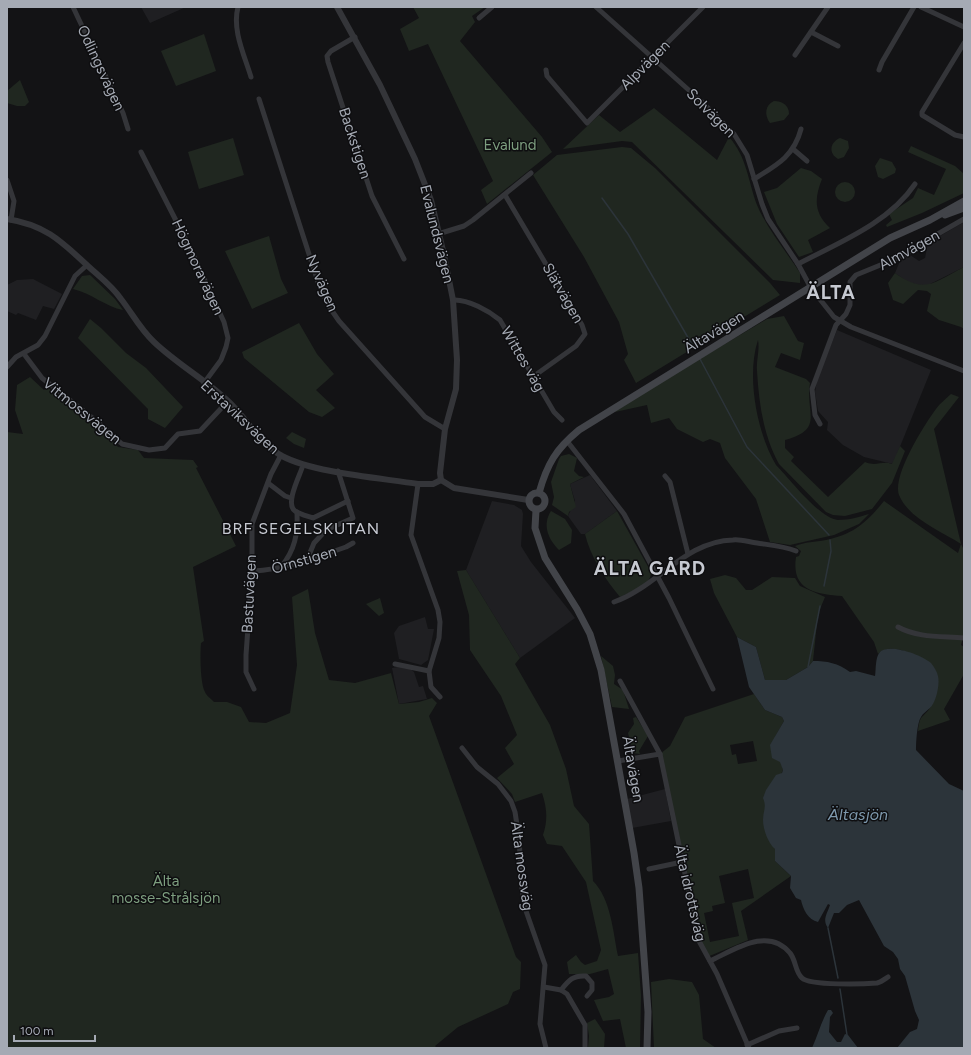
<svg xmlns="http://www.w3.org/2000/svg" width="971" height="1055" viewBox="0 0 971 1055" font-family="Figtree,sans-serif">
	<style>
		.built { fill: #1f1f22 }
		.green { fill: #202720; fill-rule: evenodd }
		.water { fill: #2c343a }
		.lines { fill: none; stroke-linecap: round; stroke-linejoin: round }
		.stream { stroke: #2c343a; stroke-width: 1.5 }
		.minor { stroke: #343539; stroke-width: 5 }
		.tertiary { stroke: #343539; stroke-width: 6 }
		.secondary { stroke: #424449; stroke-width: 7 }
		.labels { text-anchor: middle; stroke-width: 3; stroke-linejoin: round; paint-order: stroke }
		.street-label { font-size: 15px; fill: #a5aab4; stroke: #0e0e10 }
		.park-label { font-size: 15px; fill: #7d9e7f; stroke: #0e0e10 }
		.neighbourhood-label { font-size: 16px; letter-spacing: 1px; fill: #c6c9d1; stroke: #0e0e10 }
		.water-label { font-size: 16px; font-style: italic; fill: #7e99ae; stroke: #0e0e10 }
		.district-label { font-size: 19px; font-weight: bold; letter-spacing: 1px; fill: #c6c9d1; stroke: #0e0e10 }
	</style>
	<rect width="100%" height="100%" fill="#131315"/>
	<g class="built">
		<polygon points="141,7 186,7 150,23"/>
		<polygon points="964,222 964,267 926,286 909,283 895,273 900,261 910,255 919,261 925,258 928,243"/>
		<polygon points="33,279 62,294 54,309 43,306 36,320 18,313 16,315 7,311 7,285 17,280"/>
		<polygon points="837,330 931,370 893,464 864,457 843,445 827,430 828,422 818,411 815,392 817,380"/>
		<polygon points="590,475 617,511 585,534 581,534 568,516 575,501 570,484"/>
		<polygon points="492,501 514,505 522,510 523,514 521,546 531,562 575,618 520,658 466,570"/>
		<polygon points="425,617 428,629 434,629 428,660 421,665 399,659 394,633 399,626"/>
		<polygon points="403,666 408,667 414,672 419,687 423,686 427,699 399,704 392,668"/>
		<polygon points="665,789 671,821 632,828 627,799"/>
	</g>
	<g class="green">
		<polygon points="413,7 485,7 472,16 475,22 460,41 542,137 552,152 487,204 481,190 493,181 428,44 409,51 400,29 419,18"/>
		<polygon points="204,34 216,71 176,86 161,51"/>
		<polygon points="20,80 29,102 25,106 17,106 7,103 7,91"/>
		<path d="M774 101C782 101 789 105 789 114L784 120 770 123C764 115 765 105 774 101Z"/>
		<path d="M654 108 717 160 729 137C747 157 748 181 757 205 767 229 786 251 800 273V283L773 280 632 142 622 141 563 149 599 115 620 132Z"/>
		<polygon points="233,138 244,175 199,189 188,152"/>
		<path d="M840 138 848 141 849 148 844 157 838 159C828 153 830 142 840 138Z"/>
		<polygon points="911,146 955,166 964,174 964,193 922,213 887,227 886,225 892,220 889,214 913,198 918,188 934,195 946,169 908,152"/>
		<polygon points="622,147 631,148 655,168 770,283 780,295 636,383 624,360 628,354 619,322 584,257 533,175 557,155"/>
		<polygon points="880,158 892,162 896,169 895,173 883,179 878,177 875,166"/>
		<path d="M801 168 811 171 822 179C814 199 814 213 830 228L808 240 813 252 799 257 777 224 764 192 777 188Z"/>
		<circle cx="845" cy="192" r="10"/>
		<polygon points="269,236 281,279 288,293 252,309 225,251"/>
		<path d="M964 267V329L961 327 939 320 927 311 931 294 927 291 918 290 903 304 893 300 888 283 895 273C926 295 934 282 964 267Z"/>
		<path d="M90 275 115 299 123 310C106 307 91 293 73 289L82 276Z"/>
		<path d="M784 316 798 341 804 343 800 360 781 353 775 367 806 379 810 383C805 413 825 429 785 440V448L794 457 791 461 828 497 865 462C877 467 882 460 892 464L900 446 905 451 892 483 872 509 845 516 833 515 826 512 779 464C763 435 759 403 757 371 756 361 760 350 758 340 746 376 757 433 776 465 790 479 819 518 838 520 849 520 859 517 869 514L859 524 834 535 790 545 770 542 756 499 725 458 720 443 710 439 703 442 677 429 669 418 651 423 647 405 615 412 617 408 767 319Z"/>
		<polygon points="90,319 101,328 126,353 146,368 183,407 165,428 148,419 148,409 78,338"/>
		<polygon points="299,323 317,354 334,374 316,390 335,408 322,417 309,412 244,358 242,352"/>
		<path d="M30 377 44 390 47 387 102 431 118 447 138 450 144 458 193 460 198 467 196 468 236 546 193 567 204 641 201 643C200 653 200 683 205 692 206 695 211 699 214 702H227L241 707 249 722 266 723 290 713 297 665 292 597 308 589 315 633 329 680 355 683 391 673 399 704 419 702 432 698 437 703 429 716 516 957 521 962 520 989 513 992 508 1004 458 1027 435 1046 437 1048H7V432L23 434 15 410 17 385Z"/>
		<path d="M951 394 959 397 934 429 961 544 964 550V634L961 645 964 647V674L944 709 950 720 918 731C920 714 922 719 930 708 933 704 935 698 936 693 944 666 926 659 904 651 895 648 885 647 878 654L874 642 842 596C815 594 791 590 796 557L799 556 801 551 795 546C805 542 815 542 826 540 854 534 866 523 884 501L958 553 961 544C941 531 909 519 899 495 892 476 924 425 936 409 940 403 946 399 951 394Z"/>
		<polygon points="292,432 306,439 304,448 294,444 286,438"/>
		<polygon points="569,454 577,458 574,471 579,476 584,477 570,484 576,507 569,512 568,516 552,505 554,497 551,482 559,459 561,456"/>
		<path d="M551 511 565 519 572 530 571 543 559 550C548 539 542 525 551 511Z"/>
		<path d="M617 511 651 572C651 587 631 591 620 597 605 579 590 556 585 534Z"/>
		<path d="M466 570 520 658 515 664 550 725 566 769 574 806 589 824 593 881C611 899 613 932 618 956L638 953 641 996 640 1048H626L620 1019 603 1021 594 1000 609 997 614 994 608 969 590 974H569L567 962 576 955 581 962 585 965 597 961 601 950 586 882 562 846 547 844 543 835C548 820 547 808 542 793L515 802 512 794 497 778 514 764 505 748 517 735 501 696 470 650 469 615 457 571Z"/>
		<polygon points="725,575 736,578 746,590 752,590 772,577 795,578 800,586 825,597 818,614 813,661 808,667 786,680 765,680 756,647 737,637 714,593 710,579"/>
		<polygon points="380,598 384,613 379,616 366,604"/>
		<polygon points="601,656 613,666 615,675 614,684 623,690 629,709 612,707"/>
		<path d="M754 694 765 710 782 717 784 721 775 737 783 770 766 806 763 820 775 849V861L791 876 741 911 748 940 707 957 700 946 660 754 670 746 685 717ZM753 741 757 761 738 764 736 754 732 755 730 745ZM748 869 754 898 732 903 739 936 710 942 704 913 713 911 712 906 725 903 719 876Z"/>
		<polygon points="636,717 648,736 639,751 640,754 633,753 628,733 634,724 633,718"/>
		<polygon points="669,979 692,982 699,995 703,1039 716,1048 654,1048 651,982"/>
		<polygon points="595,1019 605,1034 604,1048 588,1048 589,1036 587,1023"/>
	</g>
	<g class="water">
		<path d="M737 637 756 647 765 680H786L808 667 813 661C827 661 838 663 850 672L856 671 875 676C876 670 875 657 880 652 889 643 922 655 931 663 934 667 937 671 938 676 940 685 936 702 930 708 927 711 923 713 921 717 917 723 916 742 916 750L949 784 964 791V1048H897L910 1032 917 1029 919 1020 915 1011 905 976 900 969 898 959 893 952 884 946 859 900 847 905 839 913H834L828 928C822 920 827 914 830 905L828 904 818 922C808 920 803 909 801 900L796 898 790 888 791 876 775 861V849C768 843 763 829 763 820 763 811 767 807 763 798L766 790 776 775 782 773 783 770 780 762 772 758 770 745 784 721 782 717 765 710 749 687Z"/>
		<path d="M828 1010H831L833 1013 830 1017 829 1032 837 1042H841L845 1034 848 1035 858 1048H812C818 1035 821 1022 828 1010Z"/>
	</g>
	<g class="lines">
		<g class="stream">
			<polyline points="602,198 628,234 694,348"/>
			<polyline points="700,359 747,447 829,535"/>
			<polyline points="824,586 831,551 830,540"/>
			<polyline points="808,667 820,606"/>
			<polyline points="828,928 838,978"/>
			<polyline points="840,989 847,1035"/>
		</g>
		<g class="minor">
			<polyline points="73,7 123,113 128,129"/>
			<path d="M238 7C232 30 244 54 251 77"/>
			<polyline points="596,7 701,101 734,134 747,155 762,204 768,219 798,264 811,288 834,317 851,327 964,371"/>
			<polyline points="921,7 964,27"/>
			<polyline points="479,18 492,7"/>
			<polyline points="811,32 838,46"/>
			<polyline points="355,37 331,51 327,56 328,62 372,196 404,259"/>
			<polyline points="964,43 922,112 922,115 955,135 964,137"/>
			<polyline points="795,55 828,7"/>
			<polyline points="546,70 547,76 587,123 703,7"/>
			<polyline points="879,70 882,62 914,7"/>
			<polyline points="259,99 318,282 328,305 339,321 425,417 445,429"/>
			<polyline points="793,149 807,161"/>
			<polyline points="141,152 190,248 224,322 228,338 226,347 221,360 204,383"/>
			<path d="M754 179C777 165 794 156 801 129"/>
			<polyline points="7,180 14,201 11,220"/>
			<polyline points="505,195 582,325 585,334 576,346 534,376"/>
			<polyline points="438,234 464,226 473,220 531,173"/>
			<path d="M798 264C838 243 889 223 915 184"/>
			<path d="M453 300C468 299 489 311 500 320L554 412 562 420"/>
			<polyline points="24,354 42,378 100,424 122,444 149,450 165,448 178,434 200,431 228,401"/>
			<polyline points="7,367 16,357 38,345 45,336 75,276 87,265"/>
			<polyline points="820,424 815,415 812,389 836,325 846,314 850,305 850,282 856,275 905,255 922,243 964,219"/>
			<polyline points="567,441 624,514 669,598 713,689"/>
			<path d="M302 468C299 477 285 504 295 511 299 514 307 516 313 518L348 501"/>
			<polyline points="665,476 670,482 688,554"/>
			<polyline points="268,483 285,496 291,498"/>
			<polyline points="418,484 411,535 438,610 440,622 439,638 429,671 431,687 440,697"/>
			<polyline points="307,560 314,543 326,530 353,518 338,471"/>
			<path d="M281 567C295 550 298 534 297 512"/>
			<path d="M252 571C285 570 316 557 346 547L353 543"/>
			<path d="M614 602C657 587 685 541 733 540 740 539 749 542 757 543 770 545 783 546 796 551"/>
			<path d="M898 627C918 638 941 636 964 638"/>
			<polyline points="395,664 429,671"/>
			<polyline points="620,681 660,754"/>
			<polyline points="254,689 246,672 246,655 252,571 252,524 271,474 281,455"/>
			<polyline points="462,748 477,767 498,784 511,801 515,812 519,838 522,890 526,911 545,965 540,1024 546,1048"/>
			<polyline points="618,761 660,754 699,941 717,974 749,1048"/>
			<polyline points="649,869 682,862"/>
			<path d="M710 961C734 950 768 926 790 953 796 960 795 972 802 978 810 986 865 984 877 983 881 982 885 979 888 977"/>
			<polyline points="544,987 561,990 567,994 585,1025 585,1048"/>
			<path d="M561 990C569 980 573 975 586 976L592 983V990L587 996"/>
			<polyline points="747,1045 779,1031 797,1028"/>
		</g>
		<g class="tertiary">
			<polyline points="337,7 380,85 415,159 431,200 444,255 453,300 457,360 456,389 445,429 440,473 441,480"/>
			<path d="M7 219C46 225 62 242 89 267 100 277 112 286 121 299 132 313 140 329 154 342 177 364 206 380 229 402 247 419 260 444 282 456 314 473 381 478 418 484H433L441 480"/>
			<polyline points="441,480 454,488 528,500"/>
		</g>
		<g class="secondary">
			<polyline points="945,215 964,208"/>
			<circle cx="537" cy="501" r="8"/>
			<path d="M539 493C547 464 556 449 579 430L890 238 930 220 964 201"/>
			<polyline points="536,510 535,528 545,558 577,609 590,634 601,670 634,853 639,888 648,1012 647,1048"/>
		</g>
	</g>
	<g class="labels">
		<g class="street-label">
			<text transform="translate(645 65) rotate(-45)" y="5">Alpvägen</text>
			<text transform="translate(101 68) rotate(65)" y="5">Odlingsvägen</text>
			<text transform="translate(711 113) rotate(45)" y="5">Solvägen</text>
			<text transform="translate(355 143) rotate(72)" y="5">Backstigen</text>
			<text transform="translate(437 234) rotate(76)" y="5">Evalundsvägen</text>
			<text transform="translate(909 250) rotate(-29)" y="5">Almvägen</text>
			<text transform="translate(198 267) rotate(65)" y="5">Högmoravägen</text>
			<text transform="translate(322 283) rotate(67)" y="5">Nyvägen</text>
			<text transform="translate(563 293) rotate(60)" y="5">Slätvägen</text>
			<text transform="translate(714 332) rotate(-31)" y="5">Ältavägen</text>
			<text transform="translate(523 359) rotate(60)" y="5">Wittes väg</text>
			<text transform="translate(82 411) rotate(39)" y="5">Vitmossvägen</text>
			<text transform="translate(240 417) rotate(43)" y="5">Erstaviksvägen</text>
			<text transform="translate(304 560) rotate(-16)" y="5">Örnstigen</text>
			<text transform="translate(249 594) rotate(-87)" y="5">Bastuvägen</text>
			<text transform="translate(633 769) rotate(80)" y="5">Ältavägen</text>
			<text transform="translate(522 866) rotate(82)" y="5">Älta mossväg</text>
			<text transform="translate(690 893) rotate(77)" y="5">Älta idrottsväg</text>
		</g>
		<g class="park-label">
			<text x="510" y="150">Evalund</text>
			<text x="166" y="886">Älta<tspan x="166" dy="17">mosse-Strålsjön</tspan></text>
		</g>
		<g class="neighbourhood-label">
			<text x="301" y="534">BRF SEGELSKUTAN</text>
		</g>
		<g class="water-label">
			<text x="858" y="820">Ältasjön</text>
		</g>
		<g class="district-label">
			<text x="831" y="299">ÄLTA</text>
			<text x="650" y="575">ÄLTA GÅRD</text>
		</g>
	</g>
	<rect width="971" height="1055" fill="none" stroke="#a5aab4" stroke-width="16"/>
	<path d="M14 1035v6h81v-6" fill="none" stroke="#a5aab4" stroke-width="2"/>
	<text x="20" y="1035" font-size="12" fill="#a5aab4" stroke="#0e0e10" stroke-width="3" paint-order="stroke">100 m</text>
</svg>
